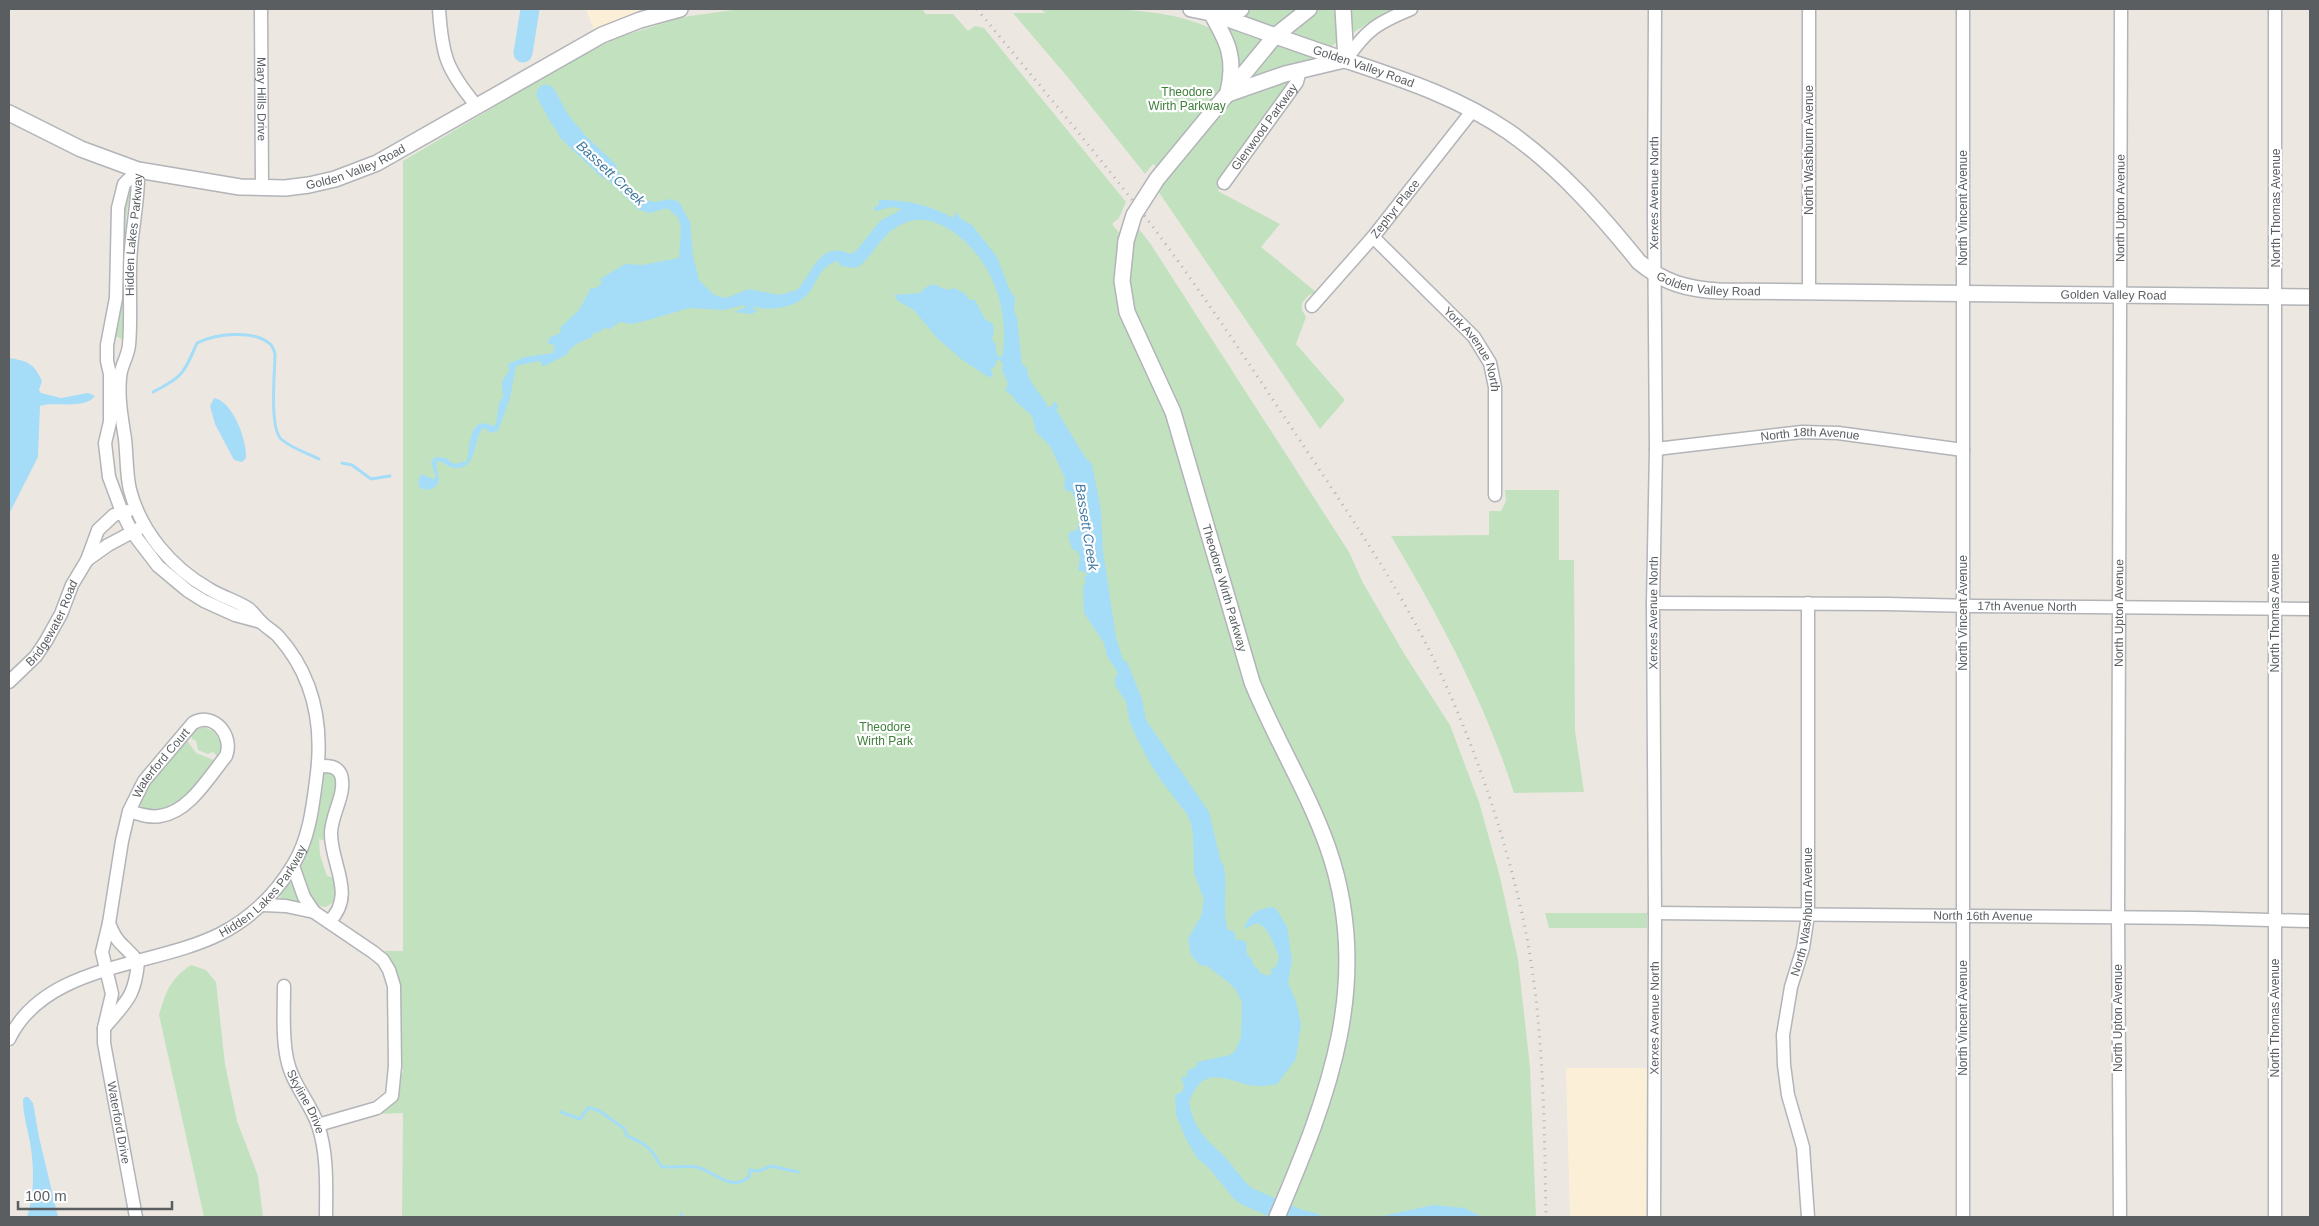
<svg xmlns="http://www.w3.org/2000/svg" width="2319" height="1226" viewBox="0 0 2319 1226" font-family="Helvetica,sans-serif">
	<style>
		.commercial { fill: #fbefd7 }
		.green { fill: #c2e2bf }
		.water { fill: #a5dcf8 }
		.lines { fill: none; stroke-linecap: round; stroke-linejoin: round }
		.stream { stroke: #a5dcf8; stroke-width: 3 }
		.river { stroke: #a5dcf8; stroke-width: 19 }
		.minor-casing { stroke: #b2b4b8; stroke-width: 15 }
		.tertiary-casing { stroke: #b2b4b8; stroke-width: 18 }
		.minor { stroke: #fff; stroke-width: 12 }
		.tertiary { stroke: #fff; stroke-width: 15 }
		.rail { stroke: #b0b1b1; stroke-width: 3; stroke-dasharray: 1 6; stroke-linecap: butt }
		.tertiary-bridge-casing { stroke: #b2b4b8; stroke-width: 18; stroke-linecap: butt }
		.tertiary-bridge { stroke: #fff; stroke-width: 15 }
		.labels { text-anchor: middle; stroke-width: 4.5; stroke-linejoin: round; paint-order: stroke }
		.street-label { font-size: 12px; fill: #5a5e61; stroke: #fff }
		.park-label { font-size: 12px; fill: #3e7f3a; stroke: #fff }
		.water-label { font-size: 14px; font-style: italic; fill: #4179a0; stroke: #fff }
	</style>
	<rect width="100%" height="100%" fill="#ece8e1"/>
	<g class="commercial">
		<polygon points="586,9 646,9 594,30"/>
		<polygon points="1566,1068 1647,1068 1646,1217 1570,1217"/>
	</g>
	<g class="green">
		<path d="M740 9H922L926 14H953L968 31 975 26 984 28 1126 202 1119 218 1112 224 1132 249 1138 228 1150 243 1349 552 1363 583 1405 655 1450 725 1479 802 1500 877 1518 959 1530 1067 1536 1217H402L403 1113 381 1114C396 1102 401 1093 401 1074L403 1072 389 959 382 951H403V161L563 66 616 38 683 17Z"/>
		<path d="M1041 9C1096 9 1162 5 1212 29L1235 9H1396L1367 24 1301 65 1218 191 1280 224 1261 247 1316 292 1308 296 1302 303V310L1306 317 1296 344 1345 400 1320 429 1158 191 1162 186 1154 175 1159 169 1153 164 1145 174 1070 80 1013 13H1045Z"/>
		<polygon points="128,188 131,190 126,217 125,342 118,337 113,338 120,215"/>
		<path d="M1505 490H1559V560H1574L1575 730 1584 792 1514 793C1485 702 1439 617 1391 536L1489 535V511H1501L1506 501Z"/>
		<polygon points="204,727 213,731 223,744 221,751 217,756 213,752 208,754 198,750 196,741 192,739 191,735 193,730"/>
		<path d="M186 739 196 753 214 760C196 782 177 819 143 809 141 806 139 805 140 802 141 788 176 751 186 739Z"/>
		<polygon points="332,772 335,775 337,783 329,814 325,841 319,839 320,855 327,876 335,878 338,887 335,901 326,907 317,906 307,894 300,868 323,776 325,773"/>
		<polygon points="293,883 305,904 281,900 280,894 288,884"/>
		<polygon points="1545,913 1647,913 1647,928 1549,928"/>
		<path d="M191 965 206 970 216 982 225 1064 237 1121 258 1176 263 1217H204L159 1015C166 991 170 979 191 965Z"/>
	</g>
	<g class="water">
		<polygon points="549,91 558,102 564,115 579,127 591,145 583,153 571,147 560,138 542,96"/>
		<path d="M592 151 602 160 615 167 635 194 641 199 655 202 671 199 679 202 690 222 693 256 699 280 714 295 726 298 749 289 779 295 797 290C813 273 819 240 850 254L856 251 880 221 902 209 892 207 875 211 874 207 879 205V200C904 199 931 205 953 218L957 212 960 218 972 225 997 257 1011 293 1015 296 1014 311 1017 318 1022 364 1027 368C1027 383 1042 393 1048 407H1051L1055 401 1058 406 1057 411 1085 457 1092 464 1101 510 1103 551 1116 637 1123 660 1127 662 1142 699 1146 720 1209 812 1221 862 1223 864C1229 886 1221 908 1228 931L1232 930 1235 934 1236 941 1239 939 1246 942 1247 955 1251 958 1254 967H1257L1260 973 1268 976 1271 974 1272 968 1276 967 1279 957C1274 946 1270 928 1257 923L1244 929C1248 915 1258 908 1273 907L1277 910 1287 927 1292 960 1288 983 1296 1001 1301 1024 1296 1059 1277 1084C1268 1086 1258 1087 1249 1085 1220 1078 1203 1066 1189 1102 1191 1109 1192 1117 1196 1124 1202 1136 1211 1144 1221 1153 1237 1168 1248 1194 1272 1198L1265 1214 1241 1204 1234 1199 1208 1167 1197 1158 1186 1139 1176 1115 1175 1095 1182 1092 1184 1086 1181 1077H1187V1071L1197 1066V1062L1230 1055 1235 1051 1241 1037 1242 1002 1236 990 1228 982 1207 966 1200 965 1191 955 1188 939 1201 916 1204 900 1194 873 1193 835 1191 824 1187 814 1162 782 1147 758 1135 734 1130 723 1126 702 1115 685V679L1118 673 1107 656 1104 643 1084 613 1083 586 1086 583 1084 577 1088 575 1083 571H1078L1080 557 1077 551 1072 549 1068 535 1070 532 1077 530C1082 517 1077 502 1071 491L1068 492 1064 488 1065 478 1050 446 1036 432 1032 416 1012 398 1017 400 1005 390 1008 384 1002 370 1003 364 1000 360H997L995 367 991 368 993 374 990 378 961 359 936 337 914 310 898 301 894 295 920 293C932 280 934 285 948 290L954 288 964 293 970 300H975L985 319 993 324 994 332 992 339 996 346 997 356 1002 357C1011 308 990 254 947 228 935 221 921 217 907 222 884 230 877 250 861 265L856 268 841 266 837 261C808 271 823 301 778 308 770 309 759 309 751 306L757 311 752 314 734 312 746 307 744 305 724 310 689 308 645 321 631 324 620 322 608 330 606 327 598 333 594 332 592 337 578 343 570 349 566 355 544 366H542V363L539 361 516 366 510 398 498 431 490 433 485 428 482 429C473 442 477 470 455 468 448 468 444 461 437 461 434 473 448 485 427 490L420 488 418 482 421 474 433 479 436 478 431 462 435 457 446 458 454 464 467 461C470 446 469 414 493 426L496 424 499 403 504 395 502 392V381L509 371 508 364 525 357 553 353 555 345 548 344 549 338 560 333 561 327 579 310 591 288H596L602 283 600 279 625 264 642 265 679 258 681 228 678 217 667 208 650 213 639 210 609 181 599 166 587 155Z"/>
		<path d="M9 358C27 361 34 363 42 381L39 390 41 393 61 398 88 393 95 396C84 410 56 401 40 406L38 457 9 514Z"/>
		<path d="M214 398C233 401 247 441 246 458L242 462 234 460 215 424 210 406Z"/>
		<path d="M25 1097H28L33 1103 39 1137 58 1217H27C35 1194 34 1166 30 1142 27 1127 23 1114 23 1099Z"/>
		<polygon points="1433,1205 1465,1208 1482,1217 1378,1217"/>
		<polygon points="1294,1208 1316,1213 1323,1217 1290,1217"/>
	</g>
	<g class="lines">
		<g class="stream">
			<path d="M153 392C183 377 184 373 197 343 215 334 253 329 270 344 273 346 274 351 275 354 275 371 269 427 281 439 291 448 307 453 319 459"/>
			<polyline points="342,463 352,465 371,479 390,476"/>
			<path d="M561 1112 580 1119 588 1108C601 1108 612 1122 624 1128L627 1136C639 1141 648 1145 655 1156 657 1159 659 1163 661 1166 666 1169 688 1165 696 1167 714 1170 730 1193 749 1177L750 1170 759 1171 771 1166 798 1172"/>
			<polyline points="681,1214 682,1217"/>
		</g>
		<g class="river">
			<polyline points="523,53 530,9"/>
			<polyline points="546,94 559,118 575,139 608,170"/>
			<polyline points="1246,1196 1295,1217"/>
		</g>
		<g class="minor-casing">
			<g id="minor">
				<path id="s1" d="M261 9 262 188"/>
				<path d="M439 9C442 55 446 69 476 105"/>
				<polyline points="1963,9 1963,1217"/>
				<polyline points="2275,9 2275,1217"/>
				<path d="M1346 60C1366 30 1377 23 1411 9"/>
				<polyline points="138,170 124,184 118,208 116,298 107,345 107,361 110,374 110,422 105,443 109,477 122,512 132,532 158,566 188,591 204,601 235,615 261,622"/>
				<path id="s2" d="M1224 183 1297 82 1300 70"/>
				<path id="s3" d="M1373 237 1474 337 1490 363 1495 387V495"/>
				<polyline points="1809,292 1809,9"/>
				<path id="s4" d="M1312 306 1373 237 1473 110"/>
				<path id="s5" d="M1656 449 1802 432 1838 433 1963 450"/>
				<polyline points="87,560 108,545 140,528"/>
				<path id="s6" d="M1653 603 1887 604 1974 606 2310 609"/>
				<path id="s7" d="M9 682 36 656 46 641 61 614 72 585 87 560 98 530 114 515 128 511"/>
				<path d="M318 766C327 766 337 765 341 775 347 794 330 816 331 835 332 867 356 895 329 922"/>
				<path id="s8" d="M129 811 144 781 193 723C214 711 234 736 226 756 209 777 189 812 160 816 149 818 139 814 129 811L122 841 109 923 102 952 112 994 104 1028V1043L136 1217"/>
				<polyline points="293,866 304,897 314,912"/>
				<polyline points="263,905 286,906 314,912 373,952 383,960 389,970 394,986 395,1066 392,1096 377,1108 318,1125"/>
				<path id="s9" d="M1655 913 2195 918 2310 921"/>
				<path id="s10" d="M284 986C284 1010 282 1036 287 1059 292 1084 310 1102 318 1125 328 1155 326 1187 326 1217"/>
				<path d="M104 1028C126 1002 135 997 138 962 125 944 118 947 109 923"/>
				<path id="s11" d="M9 1039C46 963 152 968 220 934 251 918 275 895 293 865 310 838 313 804 317 773 323 722 313 675 278 636 273 631 266 627 261 622 257 618 254 613 249 609 237 601 222 597 209 589 172 568 141 532 130 490 126 473 127 456 125 439 122 419 118 399 120 378 120 367 128 357 129 345 132 313 128 281 131 249 133 223 139 196 138 170"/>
				<path id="s12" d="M1654 1217 1655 913 1653 603 1656 449 1654 212 1655 9"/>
				<path id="s13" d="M1808 1217 1803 1147 1788 1095 1784 1065 1783 1035 1791 987 1803 948 1808 915V603"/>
				<path id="s14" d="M2120 1217 2118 917 2121 9"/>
			</g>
		</g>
		<g class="tertiary-casing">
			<g id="tertiary">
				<path id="s15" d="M1191 9 1211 13C1259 30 1306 47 1354 63 1408 81 1461 99 1509 132 1559 167 1601 215 1639 262 1664 283 1687 289 1719 291L2310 297"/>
				<polyline points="1343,9 1346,60"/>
				<path d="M1211 13C1228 42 1236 58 1228 92"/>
				<polyline points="1213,13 1241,9"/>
				<polyline points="1228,94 1285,74 1344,60"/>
				<path id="s16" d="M9 113 81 149 138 170 240 187 285 188 309 185 335 179 377 163 602 35 640 20 680 9"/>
				<polyline points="1157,179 1275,36 1309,9"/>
				<path id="s17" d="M1126 241 1122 281 1127 312 1173 412 1252 682C1275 739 1308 791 1328 848 1374 980 1329 1095 1277 1217"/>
			</g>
		</g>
		<use href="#minor" class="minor"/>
		<use href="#tertiary" class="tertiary"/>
		<path class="rail" d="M977 9C1035 80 1094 150 1150 223 1201 291 1248 362 1295 433 1348 513 1404 593 1444 681 1477 754 1503 831 1521 909 1544 1010 1544 1114 1546 1217"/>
		<g class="tertiary-bridge-casing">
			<polyline id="tertiary-bridge" points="1126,241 1134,215 1157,179"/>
		</g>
		<use href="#tertiary-bridge" class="tertiary-bridge"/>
	</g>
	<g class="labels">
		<g class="street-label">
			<text dy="4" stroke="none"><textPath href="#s15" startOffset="182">Golden Valley Road</textPath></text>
			<text dy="4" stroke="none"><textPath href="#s1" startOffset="90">Mary Hills Drive</textPath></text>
			<text dy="4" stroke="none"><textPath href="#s2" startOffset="69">Glenwood Parkway</textPath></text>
			<text transform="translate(1809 150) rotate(-90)" y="4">North Washburn Avenue</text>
			<text dy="4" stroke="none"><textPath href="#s16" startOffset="364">Golden Valley Road</textPath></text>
			<text dy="4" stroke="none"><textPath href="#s12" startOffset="1024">Xerxes Avenue North</textPath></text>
			<text transform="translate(1963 208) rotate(-90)" y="4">North Vincent Avenue</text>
			<text dy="4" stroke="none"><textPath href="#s14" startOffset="1009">North Upton Avenue</textPath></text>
			<text transform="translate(2276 208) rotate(-90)" y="4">North Thomas Avenue</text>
			<text dy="4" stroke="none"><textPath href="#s4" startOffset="128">Zephyr Place</textPath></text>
			<text dy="4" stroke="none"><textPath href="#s11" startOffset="1059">Hidden Lakes Parkway</textPath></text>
			<text dy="4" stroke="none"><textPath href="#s15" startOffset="602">Golden Valley Road</textPath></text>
			<text dy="4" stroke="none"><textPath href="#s15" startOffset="1008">Golden Valley Road</textPath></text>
			<text dy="4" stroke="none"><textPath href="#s3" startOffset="152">York Avenue North</textPath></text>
			<text dy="4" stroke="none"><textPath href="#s5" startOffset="155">North 18th Avenue</textPath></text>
			<text dy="4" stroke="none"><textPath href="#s17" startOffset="365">Theodore Wirth Parkway</textPath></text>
			<text dy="4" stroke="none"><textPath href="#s6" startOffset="374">17th Avenue North</textPath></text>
			<text dy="4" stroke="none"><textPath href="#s12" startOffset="604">Xerxes Avenue North</textPath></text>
			<text transform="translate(1963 613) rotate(-90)" y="4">North Vincent Avenue</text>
			<text dy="4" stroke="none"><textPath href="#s14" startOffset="604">North Upton Avenue</textPath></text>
			<text transform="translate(2275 613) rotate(-90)" y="4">North Thomas Avenue</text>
			<text dy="4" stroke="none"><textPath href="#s7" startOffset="74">Bridgewater Road</textPath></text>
			<text dy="4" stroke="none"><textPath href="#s8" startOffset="58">Waterford Court</textPath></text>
			<text dy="4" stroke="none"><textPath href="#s11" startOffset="304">Hidden Lakes Parkway</textPath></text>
			<text dy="4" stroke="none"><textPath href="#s13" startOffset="310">North Washburn Avenue</textPath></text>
			<text dy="4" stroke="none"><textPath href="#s9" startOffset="328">North 16th Avenue</textPath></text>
			<text dy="4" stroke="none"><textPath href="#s12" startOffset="199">Xerxes Avenue North</textPath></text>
			<text transform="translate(1963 1018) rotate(-90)" y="4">North Vincent Avenue</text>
			<text transform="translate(2118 1018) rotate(-90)" y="4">North Upton Avenue</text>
			<text transform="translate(2275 1018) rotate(-90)" y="4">North Thomas Avenue</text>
			<text dy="4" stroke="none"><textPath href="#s10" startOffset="120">Skyline Drive</textPath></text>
			<text dy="4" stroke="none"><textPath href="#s8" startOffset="611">Waterford Drive</textPath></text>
		</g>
		<g class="park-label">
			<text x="1187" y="96">Theodore<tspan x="1187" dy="14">Wirth Parkway</tspan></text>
			<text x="885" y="731">Theodore<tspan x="885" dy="14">Wirth Park</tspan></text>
		</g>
		<g class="water-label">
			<text transform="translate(611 173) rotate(43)" y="5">Bassett Creek</text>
			<text transform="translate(1087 527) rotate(81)" y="5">Bassett Creek</text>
		</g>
	</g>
	<rect width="2319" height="1226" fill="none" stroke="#5a5e61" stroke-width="20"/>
	<path d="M18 1201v8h154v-8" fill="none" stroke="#5a5e61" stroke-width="2.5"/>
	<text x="25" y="1201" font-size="15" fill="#5a5e61" stroke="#ffffff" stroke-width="4" paint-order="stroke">100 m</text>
</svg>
